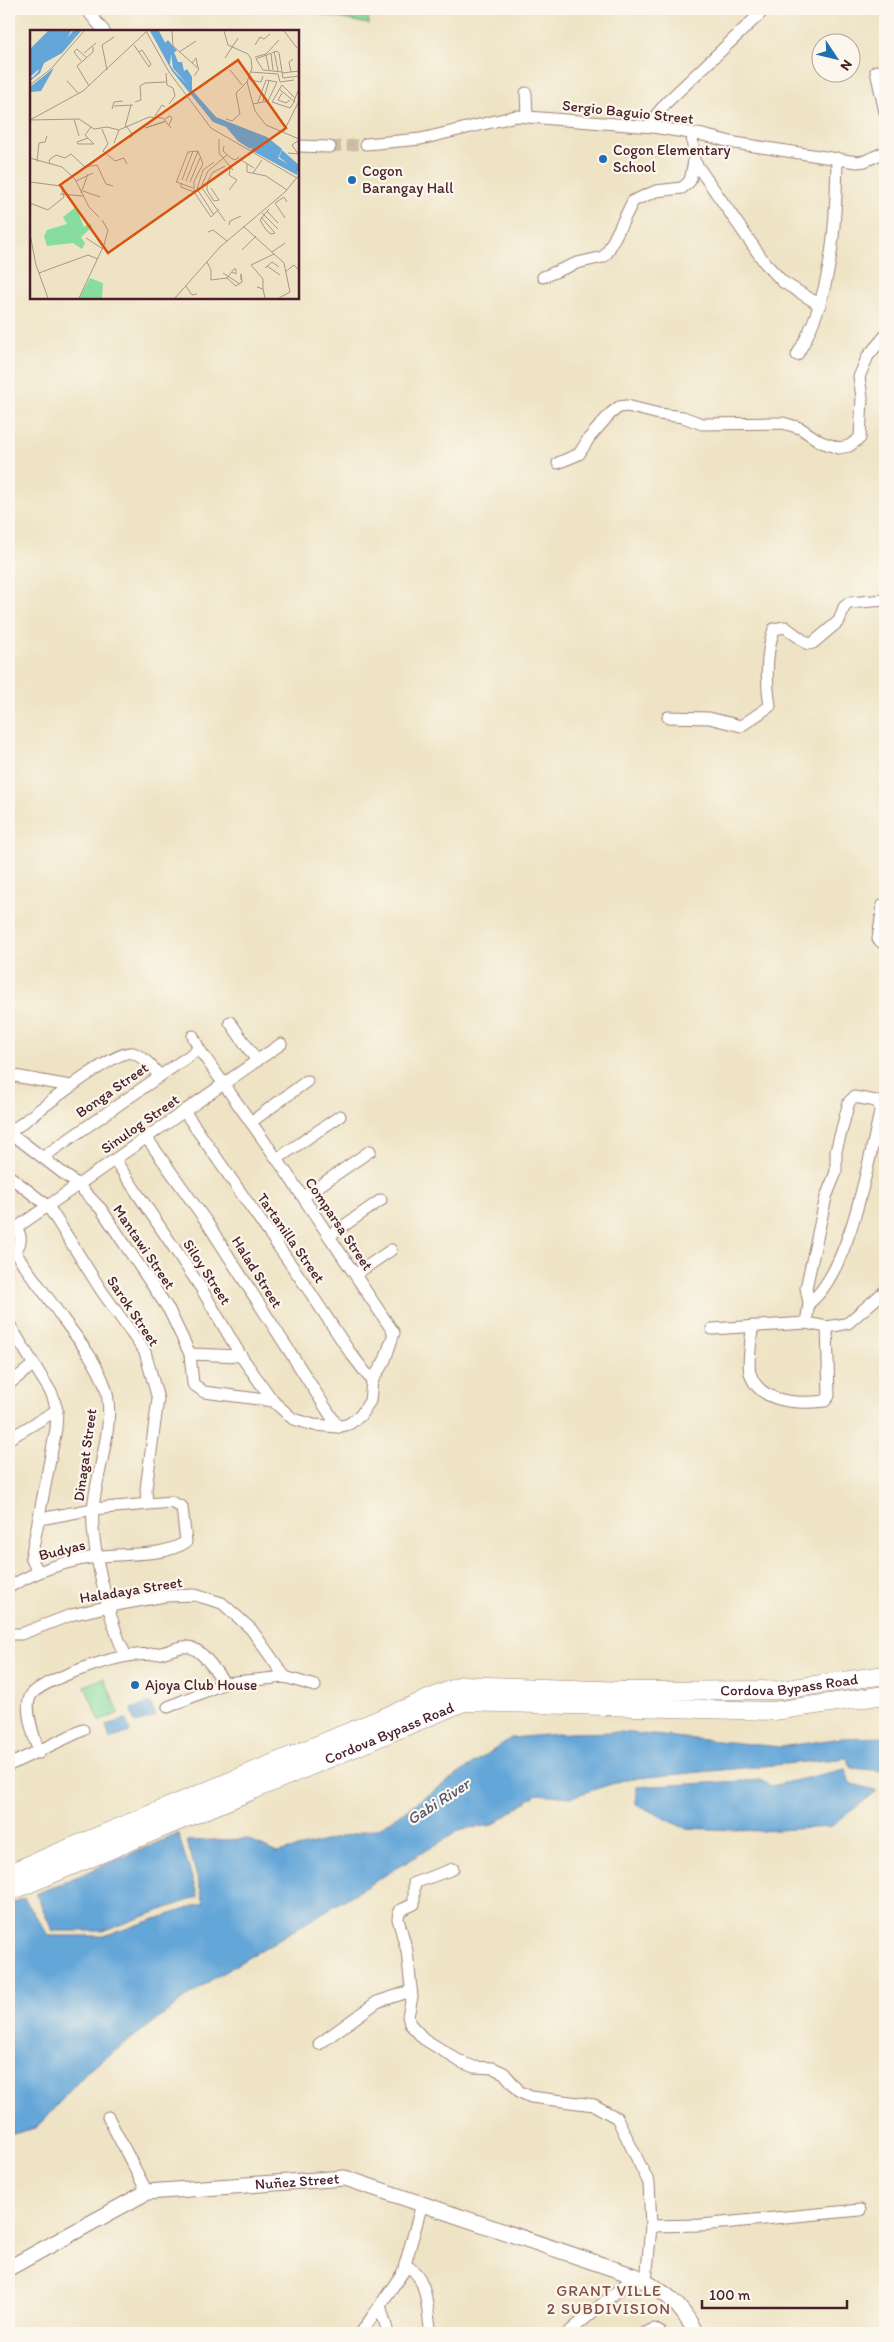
<svg xmlns="http://www.w3.org/2000/svg" width="894" height="2342" viewBox="0 0 894 2342" font-family="Itim,sans-serif">
	<style>
		.green { fill: #87dda0; stroke: #687e66 }
		.water { fill: #64a6d8; stroke: #576282 }
		.lines { fill: none; stroke-linecap: round; stroke-linejoin: round }
		.street-tunnel { stroke: #cdbca5; stroke-width: 11; stroke-dasharray: 11 5.5; stroke-linecap: butt }
		.street-casing { stroke: #9c8178; stroke-width: 13 }
		.secondary-casing { stroke: #9c8178; stroke-width: 17 }
		.primary-casing { stroke: #9c8178; stroke-width: 19 }
		.street { stroke: #fff; stroke-width: 11 }
		.secondary { stroke: #fff; stroke-width: 15 }
		.primary { stroke: #fff; stroke-width: 18 }
		.poi-dot { fill: #1f6fb2; stroke: #fbf7ec; stroke-width: 2 }
		.labels { text-anchor: middle; stroke-width: 4.5; stroke-linejoin: round; paint-order: stroke }
		.street-label { font-size: 15px; fill: #4a1f2b; stroke: #fbf7ec }
		.poi-label { font-size: 15px; fill: #4a1f2b; stroke: #fbf7ec; text-anchor: start }
		.water-label { font-size: 16px; font-style: italic; fill: #545570; stroke: #fbf7ec }
		.neighbourhood-label { font-size: 16px; letter-spacing: 1px; fill: #844f49; stroke: #fbf7ec }
		.inset-road { fill: none; stroke: #ac9587; stroke-width: 1 }
		.view { fill: #d8530f; fill-opacity: 0.15; stroke: #d8530f; stroke-width: 2.5 }
		.inset-edge { fill: none; stroke: #4a1f2b; stroke-width: 2.5 }
	</style>
	<rect width="100%" height="100%" fill="#fbf7ec"/>
	<filter id="ink" filterUnits="userSpaceOnUse"><feTurbulence type="fractalNoise" baseFrequency=".02" numOctaves="2"/><feDisplacementMap in="SourceGraphic" scale="10" xChannelSelector="R" yChannelSelector="G"/><feConvolveMatrix kernelMatrix="1 2 1 2 8 2 1 2 1" color-interpolation-filters="sRGB"/></filter>
	<filter id="wash" filterUnits="userSpaceOnUse"><feTurbulence type="fractalNoise" baseFrequency=".0096" numOctaves="4" result="noise"/><feDisplacementMap in="SourceGraphic" scale="20" xChannelSelector="R" yChannelSelector="G"/><feGaussianBlur stdDeviation="1.12" result="paint"/><feColorMatrix in="noise" values="0 0 0 0 0 0 0 0 0 0 0 0 0 0 0 0 0 1.4 0 .05"/><feComposite in="paint" operator="in"/></filter>
	<g filter="url(#wash)">
		<rect width="100%" height="100%" fill="#eee3c4"/>
		<g class="green">
			<polygon points="323,9 367,9 369,24 322,15"/>
			<polygon points="104,1678 119,1713 100,1721 85,1686"/>
		</g>
		<g class="water">
			<polygon points="151,1703 155,1717 135,1723 131,1709"/>
			<polygon points="126,1719 130,1732 110,1739 106,1725"/>
			<polygon points="621,1732 780,1747 842,1738 885,1737 885,1771 851,1768 848,1758 627,1779 571,1797 537,1794 493,1825 462,1829 211,1980 89,2070 36,2128 9,2135 9,1905 24,1898 49,1936 104,1936 204,1903 187,1841 247,1839 277,1853 381,1827 511,1738 569,1733"/>
			<polygon points="845,1769 850,1783 877,1791 831,1827 760,1831 684,1828 636,1804 636,1787 760,1780 771,1786"/>
			<polygon points="178,1834 198,1897 103,1931 53,1931 36,1894"/>
		</g>
	</g>
	<g filter="url(#ink)">
		<g class="lines">
			<polyline class="street-tunnel" points="330,147 366,144"/>
			<g class="street-casing">
				<g id="street">
					<polyline points="86,9 104,31"/>
					<polyline points="876,71 885,112"/>
					<polyline points="526,93 527,117"/>
					<polyline points="653,127 657,114 667,102 765,9"/>
					<polyline points="692,133 694,161 765,263 783,282 820,305"/>
					<polyline points="366,144 421,139 516,116 653,127 703,135 735,143 857,162 865,161 885,152"/>
					<polyline points="298,146 330,147"/>
					<polyline points="543,277 577,263 603,257 607,253 633,201 656,191 682,188 690,181 694,161"/>
					<path d="M797 355C833 295 836 226 837 158"/>
					<polyline points="558,463 579,454 589,438 610,414 619,407 627,406 659,414 683,417 702,424 783,423 800,428 821,442 839,448 849,446 860,438 862,397 859,377 868,356 885,336"/>
					<path d="M668 717 709 718 741 726 770 706C766 681 766 653 774 629L785 627 808 644 813 643 839 621 844 607 849 603 885 600"/>
					<polyline points="883,905 878,939 885,945"/>
					<polyline points="230,1022 257,1061"/>
					<polyline points="9,1075 70,1086"/>
					<polyline points="184,1111 310,1292 349,1351 372,1381"/>
					<polyline points="251,1122 307,1081"/>
					<path d="M9 1133C27 1120 117 1047 133 1053 144 1057 153 1068 160 1076"/>
					<polyline points="9,1135 21,1141 77,1184 101,1209 169,1310 190,1354 193,1384 204,1392 273,1401 293,1419 314,1425 338,1427 349,1424 360,1416 370,1401 372,1381 385,1360 394,1333 284,1169 199,1049 193,1036"/>
					<polyline points="146,1137 206,1221 338,1427"/>
					<polyline points="43,1157 199,1049"/>
					<polyline points="277,1159 340,1116"/>
					<polyline points="115,1160 201,1288 241,1356 273,1401"/>
					<polyline points="9,1176 48,1206 101,1290 145,1352 158,1399 146,1489 147,1503"/>
					<polyline points="303,1197 370,1151"/>
					<path d="M9 1224C24 1230 24 1248 9 1254"/>
					<polyline points="16,1228 281,1044"/>
					<polyline points="329,1236 381,1200"/>
					<path d="M14 1251C30 1274 47 1296 63 1319 79 1340 96 1361 105 1386 117 1422 96 1472 93 1509 90 1544 110 1624 126 1656"/>
					<polyline points="356,1274 391,1250"/>
					<path d="M806 1323 809 1303 806 1288 826 1197 836 1172V1151L849 1102 854 1097 876 1101 881 1108C869 1158 850 1272 809 1303"/>
					<polyline points="9,1324 52,1394 57,1410 56,1429 31,1558 38,1571"/>
					<path d="M752 1326C752 1339 747 1362 750 1373 759 1404 800 1404 825 1401L829 1396 827 1327"/>
					<polyline points="712,1329 806,1323 827,1327 839,1325 848,1323 885,1291"/>
					<polyline points="190,1354 241,1356"/>
					<polyline points="9,1384 33,1365"/>
					<polyline points="12,1437 57,1410"/>
					<path d="M9 1587C39 1570 62 1562 96 1557 125 1552 161 1558 186 1542L182 1507 171 1502 93 1509 40 1519"/>
					<polyline points="9,1634 21,1634 71,1615 110,1606 165,1596 195,1595 222,1603 251,1629 285,1677 315,1686"/>
					<polyline points="168,1707 225,1683 285,1677"/>
					<path d="M39 1753C35 1739 24 1710 30 1697 37 1681 109 1659 127 1656 138 1654 150 1655 161 1653 171 1651 184 1643 194 1649 207 1655 216 1673 225 1683"/>
					<polyline points="9,1765 83,1730"/>
					<polyline points="453,1869 414,1883 414,1904 399,1911 398,1919 407,1951 412,1997 408,2016 410,2024 424,2039 461,2062 474,2067 493,2068 504,2073 520,2092 531,2097 594,2105 617,2118 649,2183 651,2226 646,2282"/>
					<polyline points="319,2044 377,2002 411,1991"/>
					<polyline points="108,2117 147,2192"/>
					<polyline points="651,2226 701,2225 860,2210"/>
					<path d="M405 2265C430 2277 426 2310 431 2333"/>
					<polyline points="380,2305 388,2333"/>
					<polyline points="361,2333 403,2272 422,2204"/>
					<polyline points="568,2333 635,2276"/>
					<polyline points="645,2333 654,2329 661,2333"/>
				</g>
			</g>
			<g class="secondary-casing">
				<g id="secondary">
					<path id="s1" d="M9 2268 147 2192 345 2178 635 2276C667 2293 679 2302 696 2333"/>
				</g>
			</g>
			<g class="primary-casing">
				<g id="primary">
					<path id="s2" d="M9 1873 462 1685 626 1691 780 1690 885 1675"/>
					<path id="s3" d="M9 1892 464 1702 774 1711 885 1695"/>
				</g>
			</g>
			<use href="#street" class="street"/>
			<use href="#secondary" class="secondary"/>
			<use href="#primary" class="primary"/>
		</g>
	</g>
	<g class="poi-dot">
		<circle cx="603" cy="159" r="5"/>
		<circle cx="352" cy="180" r="5"/>
		<circle cx="135" cy="1685" r="5"/>
	</g>
	<g class="labels">
		<g class="street-label">
			<text transform="translate(628 112) rotate(6)" y="5">Sergio Baguio Street</text>
			<text transform="translate(112 1090) rotate(-35)" y="5">Bonga Street</text>
			<text transform="translate(140 1124) rotate(-35)" y="5">Sinulog Street</text>
			<text transform="translate(339 1224) rotate(56)" y="5">Comparsa Street</text>
			<text transform="translate(291 1238) rotate(55)" y="5">Tartanilla Street</text>
			<text transform="translate(144 1247) rotate(56)" y="5">Mantawi Street</text>
			<text transform="translate(207 1272) rotate(57)" y="5">Siloy Street</text>
			<text transform="translate(257 1272) rotate(58)" y="5">Halad Street</text>
			<text transform="translate(133 1311) rotate(56)" y="5">Sarok Street</text>
			<text transform="translate(85 1455) rotate(-82)" y="5">Dinagat Street</text>
			<text transform="translate(62 1550) rotate(-14)" y="5">Budyas</text>
			<text transform="translate(131 1590) rotate(-9)" y="5">Haladaya Street</text>
			<text dy="5" stroke="none"><textPath href="#s2" startOffset="818">Cordova Bypass Road</textPath></text>
			<text dy="5" stroke="none"><textPath href="#s3" startOffset="412">Cordova Bypass Road</textPath></text>
			<text dy="5" stroke="none"><textPath href="#s1" startOffset="308">Nuñez Street</textPath></text>
		</g>
		<g class="poi-label">
			<text x="613" y="155">Cogon Elementary<tspan x="613" dy="17">School</tspan></text>
			<text x="362" y="176">Cogon<tspan x="362" dy="17">Barangay Hall</tspan></text>
			<text x="145" y="1690">Ajoya Club House</text>
		</g>
		<g class="water-label">
			<text transform="translate(438 1801) rotate(-33)" y="6">Gabi River</text>
		</g>
		<g class="neighbourhood-label">
			<text x="609" y="2296">GRANT VILLE<tspan x="609" dy="18">2 SUBDIVISION</tspan></text>
		</g>
	</g>
	<g transform="translate(30 30)">
		<rect width="269" height="269" fill="#eee3c4"/>
		<path d="M46 177 54 197 60 193 62 197 51 207 55 213 52 219 43 213 17 216 14 206 17 200 37 194 33 187ZM60 248 73 253 72 268H49Z" fill="#87dda0"/>
		<path d="M18 1H41L37 8 43 1H51L32 23 14 33 10 43 0 51V48L3 47 8 42 9 39 0 47V19ZM120 1H129L141 24 140 35 142 38 145 42 157 54 143 38 141 24 135 13 138 10 147 21 144 22 148 32H152L154 41 157 39 162 47V60L186 87 237 107 252 119 248 128 258 134 249 127 252 120 269 135 267 145 221 120 222 117 220 119 208 111 196 97 183 92 142 41ZM24 38 11 61 1 62 0 57Z" fill="#64a6d8"/>
		<path class="inset-road" d="M116 1 139 42 181 98 267 148M142 1 143 16 169 39 164 46M194 1 198 15 218 24 221 29 222 38 217 52 225 81 236 95 269 109M254 1 267 18M104 15 119 37M225 15 230 7 234 9 240 4M244 21 248 41M109 22 112 20 114 23 121 34 119 37M149 22 166 11M54 23 66 13M241 24 243 40M236 25 239 40M225 27 236 24 249 10M195 28 208 8M51 31 44 22 47 19 56 27M162 33 166 28 168 38M77 40 72 15 84 7M200 40 212 55M220 42 248 44 250 52 264 50M252 42 233 40 226 29 247 21 249 23 253 48 269 46M261 42 259 32 263 29M136 43 137 55 143 58 145 66 139 74M252 43 269 41M219 45 220 50 231 52 233 46M37 51 49 64M0 55 21 39 54 1M59 56 47 36 63 22V17M249 59 265 72M252 63 248 70 256 73 260 70M265 68 252 55 242 72 260 78 264 72 265 68 269 59M233 71 239 51M105 72 111 70 110 56 115 53 136 52M223 74 238 71 247 52 236 50 228 72M84 76 103 75M82 79 84 72 93 71M125 86 132 75 135 77M44 89 49 106M135 89 140 86 142 88 139 95M196 89 202 91 210 84 206 63 217 52M0 90 53 61 116 2M1 90 49 89 64 99 77 97 89 100M134 92 115 98 136 91M96 96 103 105 100 108M61 97 55 105 64 114M95 97 101 75M72 99 78 114 73 121 85 131 94 128 97 134M253 103 269 71M58 108 47 112 48 114H64M189 109V123L203 140M84 113 89 100 119 87 133 88 141 98M194 116 193 121 201 128 205 130 209 127M168 121 173 134 164 151V162L181 187 189 179M258 123 268 124 262 115 269 110M0 128 32 137 45 149 59 177 69 187M211 130 224 138M7 132 9 113 15 112 17 106M20 134 19 130 26 125 35 128 41 124 55 137 67 135 76 154 83 156M217 134V142L236 146 257 160M223 143 232 130M152 150 163 121M46 151 63 143M156 151 168 121M0 152 31 156 34 167 18 180 0 173M147 152 163 158M160 152 170 128M146 153 158 122 168 121M151 153V157L164 162M172 155 178 141 197 125M172 158 195 191M181 158 189 170 184 171M199 160 207 150 199 145 201 135M53 161 70 167M51 163 58 144M30 164 53 166M184 171 177 160V153L182 143 195 136M239 179 230 190 236 200 241 204 245 203M237 181 248 193M232 183 248 199M184 185 167 159 173 140 184 132M231 187 245 203M255 188 245 173 254 167 257 172M199 195 200 191 211 186M213 196 254 233 260 262 249 268M178 202 183 200 197 211M0 204 6 235 18 268M56 208 73 219M212 220 226 206M242 222 255 213M177 232 181 240V250L197 248 204 239H206V244L202 242M237 236 250 245M235 238 242 232 249 237M255 242 264 235 269 240M9 243 58 225 68 229M193 243 210 254M197 248 206 256 212 252 211 244V250M156 256 162 265 167 264M227 257 233 259 235 268M233 259V249L221 235 244 224M49 268 74 215 78 200 72 190M145 268 190 217 255 162 269 145"/>
		<path class="view" d="M208 30 256 98 78 223 30 155Z"/>
		<rect width="269" height="269" class="inset-edge"/>
	</g>
	<rect width="894" height="2342" fill="none" stroke="#fbf7ec" stroke-width="30"/>
	<g transform="translate(836 58) rotate(125)"><circle r="24" fill="#fbf7ec" stroke="#b4a19f"/>
	<path d="M0-4L9 19L0 12L-9 19Z" fill="#1f6fb2"/>
	<text y="-8" font-size="14" font-weight="bold" text-anchor="middle" fill="#4a1f2b">N</text>
	</g>
	<path d="M702 2300v8h145v-8" fill="none" stroke="#4a1f2b" stroke-width="2.5"/>
	<text x="709" y="2300" font-size="15" fill="#4a1f2b" stroke="#fbf7ec" stroke-width="4" paint-order="stroke">100 m</text>
</svg>
